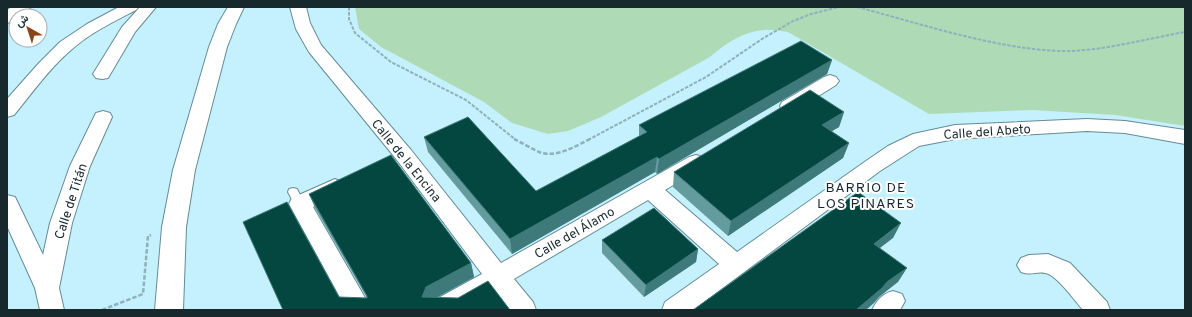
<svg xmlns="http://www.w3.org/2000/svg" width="1192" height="317" viewBox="0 0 1192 317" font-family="Overpass,Vazirmatn,sans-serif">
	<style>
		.green { fill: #aedbb6 }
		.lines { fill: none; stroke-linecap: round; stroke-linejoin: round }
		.lane-casing { stroke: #638c97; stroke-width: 2 }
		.street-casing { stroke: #638c97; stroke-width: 2 }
		.secondary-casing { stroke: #638c97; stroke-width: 2 }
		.path-far1 { stroke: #8eb1bb; stroke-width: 2; stroke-dasharray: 3.5 1.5; stroke-linecap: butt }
		.path { stroke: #8eb1bb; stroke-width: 2.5; stroke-dasharray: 4.5 2; stroke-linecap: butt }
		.lane { fill: #fff; fill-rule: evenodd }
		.street { fill: #fff; fill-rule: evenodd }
		.secondary { fill: #fff; fill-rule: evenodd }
		.wall { fill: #649c9e }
		.shaded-wall { fill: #3d7a79 }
		.building { fill: #034740; stroke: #3d7a79 }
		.labels { text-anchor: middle; stroke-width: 4; stroke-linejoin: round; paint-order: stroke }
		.street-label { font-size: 13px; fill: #18292e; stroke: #fff }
		.neighbourhood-label { font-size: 14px; letter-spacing: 1px; fill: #18292e; stroke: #fff }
	</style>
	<rect width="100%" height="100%" fill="#c5f0fd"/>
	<path class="green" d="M355 7H1185V126L1115 115 1032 110 929 114 788 32C780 31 771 29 763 30 742 32 725 44 710 57L601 117 568 131 548 134 512 123 484 102 381 47 359 29Z"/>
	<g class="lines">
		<g class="lane-casing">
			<polygon id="lane" points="293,188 297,189 305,204 304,207 296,207 288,192 289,189"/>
		</g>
		<g class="street-casing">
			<g id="street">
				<path d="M119 7H139L136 10C113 22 90 33 71 50 49 69 32 93 14 115L7 117V99L39 63 60 42 87 24Z"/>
				<polygon points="140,7 156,7 135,32 108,78 102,79 96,78 93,74 122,27"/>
				<polygon points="290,7 306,7 310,23 321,45 411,150 501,263 689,157 696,155 703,157 706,162 703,167 665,190 737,252 866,161 888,146 913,134 955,125 1087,119 1125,121 1185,130 1185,144 1125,133 1087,131 955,139 919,146 880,171 693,310 662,310 665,302 719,264 648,200 514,279 533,302 536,310 510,310 495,290 461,310 428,310 431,302 482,274 397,160 309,52 296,29"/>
				<polygon points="830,75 836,77 839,81 836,85 796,110 789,112 782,110 780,106 782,102 824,77"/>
				<polygon points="103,111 110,113 112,117 90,166 72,223 59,288 64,310 40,310 35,288 7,226 7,195 15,197 43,255 50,223 70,166 94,117 96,113"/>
				<polygon points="335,179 342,182 345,187 342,192 313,207 372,310 347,310 289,204 292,198"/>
				<path d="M1048 254 1070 263 1107 302 1110 310H1083C1075 301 1056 274 1045 273 1036 271 1032 276 1021 272L1017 265 1021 258 1029 255Z"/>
				<path d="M893 291 902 294 905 301 900 310H872C877 300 882 294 893 291Z"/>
			</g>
		</g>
		<g class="secondary-casing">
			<g id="secondary">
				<polygon points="12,7 31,7 21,16 16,16 16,20 7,23 7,10"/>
				<polygon points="228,7 244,7 236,24 227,47 195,170 186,227 183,310 155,310 162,227 173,170 209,47 218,24"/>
			</g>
		</g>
		<g class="path-far1">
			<polyline points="349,7 349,19 355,33 391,62 466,100 516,140"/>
			<path d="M857 7C922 24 992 48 1059 51 1100 52 1145 39 1185 32"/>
			<polyline points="588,140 706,77 762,39 793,21 811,14 839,7"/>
		</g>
		<g class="path">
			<path d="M514 139C523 143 533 150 542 153 558 157 576 146 590 139"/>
			<polyline points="102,310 143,294 148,236 151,235"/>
		</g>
		<use href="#lane" class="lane"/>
		<use href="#street" class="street"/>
		<use href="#secondary" class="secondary"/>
	</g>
	<g class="wall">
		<polygon points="832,60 827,74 657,174 655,172 512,254 428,152 424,137 536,191 639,136 639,125"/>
		<polygon points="844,112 839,127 831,131 849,143 843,158 728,236 673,187 674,172"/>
		<polygon points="309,194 471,263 474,277 436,298 510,310 367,298 315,208"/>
		<polygon points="602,240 698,249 696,262 644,297 602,253"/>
	</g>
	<g class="shaded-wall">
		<polygon points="832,60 827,74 657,174 659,159"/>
		<polygon points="844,112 839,127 817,140 822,125"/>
		<polygon points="849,143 843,158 728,236 731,221"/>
		<polygon points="657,157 655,172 512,254 510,239"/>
		<polygon points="901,223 893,238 867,258 874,244"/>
		<polygon points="698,249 696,262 644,297 646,285"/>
		<polygon points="471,263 474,277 430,301 422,297 426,287"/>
		<polygon points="907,268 898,282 879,297 874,303 866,310 856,310 887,282"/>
	</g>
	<g class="building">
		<polygon points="801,41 832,60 659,159 657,157 510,239 424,137 468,117 536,191 647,132 639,125"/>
		<polygon points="810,90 844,112 822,125 849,143 731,221 674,172"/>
		<polygon points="391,155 471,263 426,287 422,297 458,298 488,281 510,310 283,310 243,222 287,202 339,297 367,298 367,296 309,194"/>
		<polygon points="858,192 901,223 874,244 907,268 887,282 882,288 856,310 693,310"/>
		<polygon points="654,208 698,249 646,285 602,240"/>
	</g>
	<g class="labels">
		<g class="street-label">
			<text transform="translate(987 131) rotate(-4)" y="5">Calle del Abeto</text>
			<text transform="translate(407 160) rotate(51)" y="5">Calle de la Encina</text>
			<text transform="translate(70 201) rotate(-72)" y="5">Calle de Titán</text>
			<text transform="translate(574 232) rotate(-30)" y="5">Calle del Álamo</text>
		</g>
		<g class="neighbourhood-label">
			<text x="866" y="192">BARRIO DE<tspan x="866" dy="16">LOS PINARES</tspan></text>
		</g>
	</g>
	<rect width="1192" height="317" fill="none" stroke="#18292e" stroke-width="16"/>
	<g transform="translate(28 28) rotate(321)"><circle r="19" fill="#ffffff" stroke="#a3a9ab"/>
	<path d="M0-3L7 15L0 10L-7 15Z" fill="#894519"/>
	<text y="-6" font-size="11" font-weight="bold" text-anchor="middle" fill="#18292e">ش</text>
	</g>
</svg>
